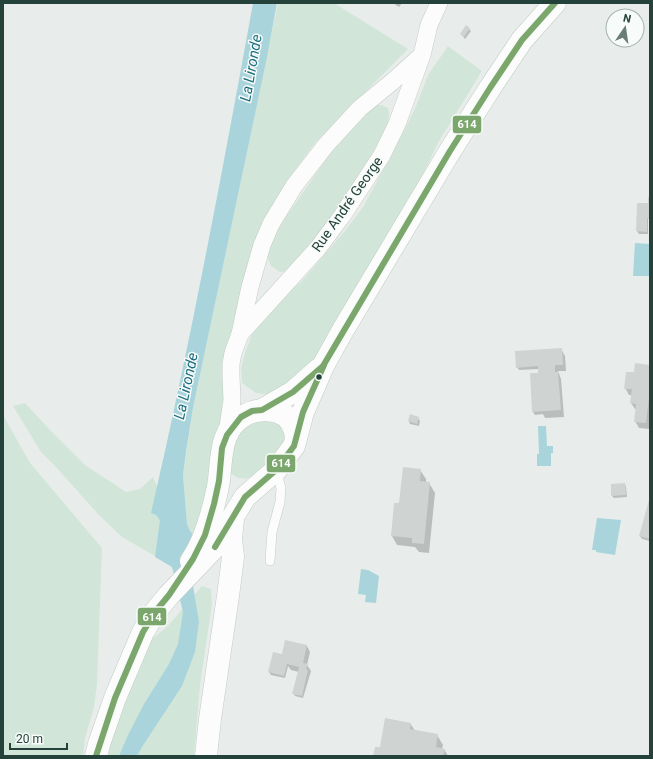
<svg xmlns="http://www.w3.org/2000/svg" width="653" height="759" viewBox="0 0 653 759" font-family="Roboto,sans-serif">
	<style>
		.green { fill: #d1e6d8 }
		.water { fill: #a9d4db }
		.shadow { fill: #0003 }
		.building { fill: #cfd4d2 }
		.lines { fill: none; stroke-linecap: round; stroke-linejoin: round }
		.lane-casing { stroke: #c5cac8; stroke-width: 10 }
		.street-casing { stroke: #c5cac8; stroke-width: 18 }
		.secondary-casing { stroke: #c3cbc8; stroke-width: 23 }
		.lane { stroke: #fcfcfc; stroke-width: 9 }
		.street { stroke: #fcfcfc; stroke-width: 17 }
		.secondary { stroke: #fcfcfc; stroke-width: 22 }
		.bus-1-casing { stroke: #f7fbf9; stroke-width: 9 }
		.bus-1 { stroke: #7ba66c; stroke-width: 6 }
		.bus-dot { fill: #24423a; stroke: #f7fbf9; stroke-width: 1.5 }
		.labels { text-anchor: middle; stroke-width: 3; stroke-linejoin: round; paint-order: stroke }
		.street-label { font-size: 14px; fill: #24423a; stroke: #f7fbf9 }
		.water-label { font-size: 15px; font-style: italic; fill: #1c6f80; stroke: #f7fbf9 }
		.line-badge { stroke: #f7fbf9; stroke-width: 1.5 }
		.badge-label { font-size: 11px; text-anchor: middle; font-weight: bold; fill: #fff }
	</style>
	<rect width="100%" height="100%" fill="#e8edeb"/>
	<g class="green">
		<polygon points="278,3 334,3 408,49 315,143 286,182 263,225 227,407 217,473 193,534 190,531 187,524 183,475 193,408"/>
		<polygon points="448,46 482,71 439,141 425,170 399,216 304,377 273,395 256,393 242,383 241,368 245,353 252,334 280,299 301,282 344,232 363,207 403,133 417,104 428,75"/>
		<polygon points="374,105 381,105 388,108 389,116 387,127 352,188 323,229 289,271 280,272 271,266 268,259 267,249 274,234 329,155 367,110"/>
		<polygon points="25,403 48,428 85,465 126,492 140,489 153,477 185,550 172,566 122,537 99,515 55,466 41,452 13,406"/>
		<polygon points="3,415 30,463 102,548 97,684 94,707 85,738 83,756 3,756"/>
		<path d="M266 419 284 425C285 429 286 434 286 438 285 449 259 475 248 478 241 480 234 477 229 471 230 462 231 452 234 443 238 430 254 423 266 419Z"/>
		<polygon points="202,586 211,589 212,604 200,685 194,756 108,756 112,739 127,693 148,642 167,627"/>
	</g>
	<g class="water">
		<path d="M253 3H277L267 57 193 408 186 452 183 475 187 524 190 531 193 534 187 549 199 622 195 652 182 686 142 747 137 756H119L128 735 144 704 169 664 178 644 183 612 172 567 155 557 160 520 156 515 151 513C190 344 222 174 253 3Z"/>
		<polygon points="635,243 650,244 649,276 633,276"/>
		<polygon points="538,426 546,426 547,446 553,446 553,453 551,453 551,466 537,466 537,454 539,454"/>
		<polygon points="597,518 621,520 615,555 596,552 596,550 592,550"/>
		<polygon points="361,569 368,570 379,576 376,603 365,602 366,595 358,594"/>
	</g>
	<g class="shadow">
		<polygon points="393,3 402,3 399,7"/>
		<polygon points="466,26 471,31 465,39 461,34"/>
		<polygon points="650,198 650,221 648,218 648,234 639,234 637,231 638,204 649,207"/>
		<polygon points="561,349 565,356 566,371 558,371 561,379 564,417 545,418 543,414 535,415 533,412 539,369 519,370 517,367"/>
		<polygon points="650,366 650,422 649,429 639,428 635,421 637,409 635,409 631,403 632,395 629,395 625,388 634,373"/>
		<polygon points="418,418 420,421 419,426 410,424 409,421"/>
		<polygon points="420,470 426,479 426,483 429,483 435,493 429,553 419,552 415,547 397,545 392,536 400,505"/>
		<polygon points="625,484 626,487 627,497 614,498 612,496"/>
		<polygon points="650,502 650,541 642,539 640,536"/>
		<polygon points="307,646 310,652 307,665 311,671 303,698 295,696 294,694 299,672 291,670 288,666 285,678 271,675 269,672 281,655"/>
		<polygon points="410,723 415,731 437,735 443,745 442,749 444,749 448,756 374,756 381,749"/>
	</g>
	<g class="building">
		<polygon points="466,25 470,28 464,37 460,34"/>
		<polygon points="648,197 650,197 650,218 647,218 647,232 636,231 637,203 648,203"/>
		<polygon points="562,348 563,365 555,365 555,372 558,372 561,410 532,412 530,373 538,373 538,366 516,368 515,351"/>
		<polygon points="635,363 650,365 650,389 646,423 634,422 636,404 630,403 632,389 624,389 626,372 634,372"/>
		<polygon points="410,414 419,417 417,424 408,421"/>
		<polygon points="403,467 421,469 420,481 430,482 424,544 412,543 412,538 391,536 394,503 399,503"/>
		<polygon points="625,483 626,495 611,496 611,484"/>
		<polygon points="649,500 650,501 650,539 639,536"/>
		<polygon points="285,640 307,645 303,663 308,664 306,669 308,670 302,696 292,694 299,667 287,664 284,676 268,672 273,652 282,654"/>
		<polygon points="385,718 411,723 410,729 438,734 436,747 445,749 443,756 373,756 375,747 380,747"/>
	</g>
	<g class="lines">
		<g class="lane-casing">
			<polyline id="lane" points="270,561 272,532 280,502 281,488 276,470"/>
		</g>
		<g class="street-casing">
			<g id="street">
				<polyline points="422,55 392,82 360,108 326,145 294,186 271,224 262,245 250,287 240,334 318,248 342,216 382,155 397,124 422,55 429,25 439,3"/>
				<polyline points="227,434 232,400 231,376 231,364 233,353 240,334"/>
			</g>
		</g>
		<g class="secondary-casing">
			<g id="secondary">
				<polyline points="262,410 293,392 319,369"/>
				<path d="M191 561C203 544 209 524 214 504 216 496 218 488 219 480 222 455 220 429 245 415 256 409 266 409 278 412 290 416 295 426 296 438"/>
				<polyline points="96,756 99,744 115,698 143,632 155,612 169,595 214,548 245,497 276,470 294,446 303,412 314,387 323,366 343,330 450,151 490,88 522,40 555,3"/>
				<polyline points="206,756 210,719 228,596 233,557 231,539 233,519"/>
			</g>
		</g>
		<use href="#lane" class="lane"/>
		<use href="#street" class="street"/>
		<use href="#secondary" class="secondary"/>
		<g class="bus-1-casing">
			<g id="bus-1">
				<polyline points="215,547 245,497 276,470 294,446 303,412 324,365"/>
				<polyline points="96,756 115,698 143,632 155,612 169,595 193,559 205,535 214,504 219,481 222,448 227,435 241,417 252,411 262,410 293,392 323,366 450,151 490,88 522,40 555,3"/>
			</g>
		</g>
		<use href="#bus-1" class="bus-1"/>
	</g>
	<circle class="bus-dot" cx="319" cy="377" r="3.5"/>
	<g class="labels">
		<g class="street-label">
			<text transform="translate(347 204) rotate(-55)" y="5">Rue André George</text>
		</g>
		<g class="water-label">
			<text transform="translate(251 68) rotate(-80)" y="5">La Lironde</text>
			<text transform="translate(186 386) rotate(-78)" y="5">La Lironde</text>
		</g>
	</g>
	<g class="line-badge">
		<rect x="452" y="115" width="30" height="19" rx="4" fill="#7ba66c"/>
		<rect x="266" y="454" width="30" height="19" rx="4" fill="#7ba66c"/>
		<rect x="137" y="607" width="30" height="19" rx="4" fill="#7ba66c"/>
	</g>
	<g class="badge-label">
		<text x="467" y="128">614</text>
		<text x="281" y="467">614</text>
		<text x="152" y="621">614</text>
	</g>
	<rect width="653" height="759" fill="none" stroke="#24423a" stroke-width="8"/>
	<g transform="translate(625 28) rotate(13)"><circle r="19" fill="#f7fbf9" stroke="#a3b1ad"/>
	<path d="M0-3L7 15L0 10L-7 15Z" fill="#697e78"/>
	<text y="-6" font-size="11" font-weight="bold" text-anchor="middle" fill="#24423a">N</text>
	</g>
	<path d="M10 743v6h57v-6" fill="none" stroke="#24423a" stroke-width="2"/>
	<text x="16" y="743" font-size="12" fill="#24423a" stroke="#f7fbf9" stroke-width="3" paint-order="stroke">20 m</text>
</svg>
